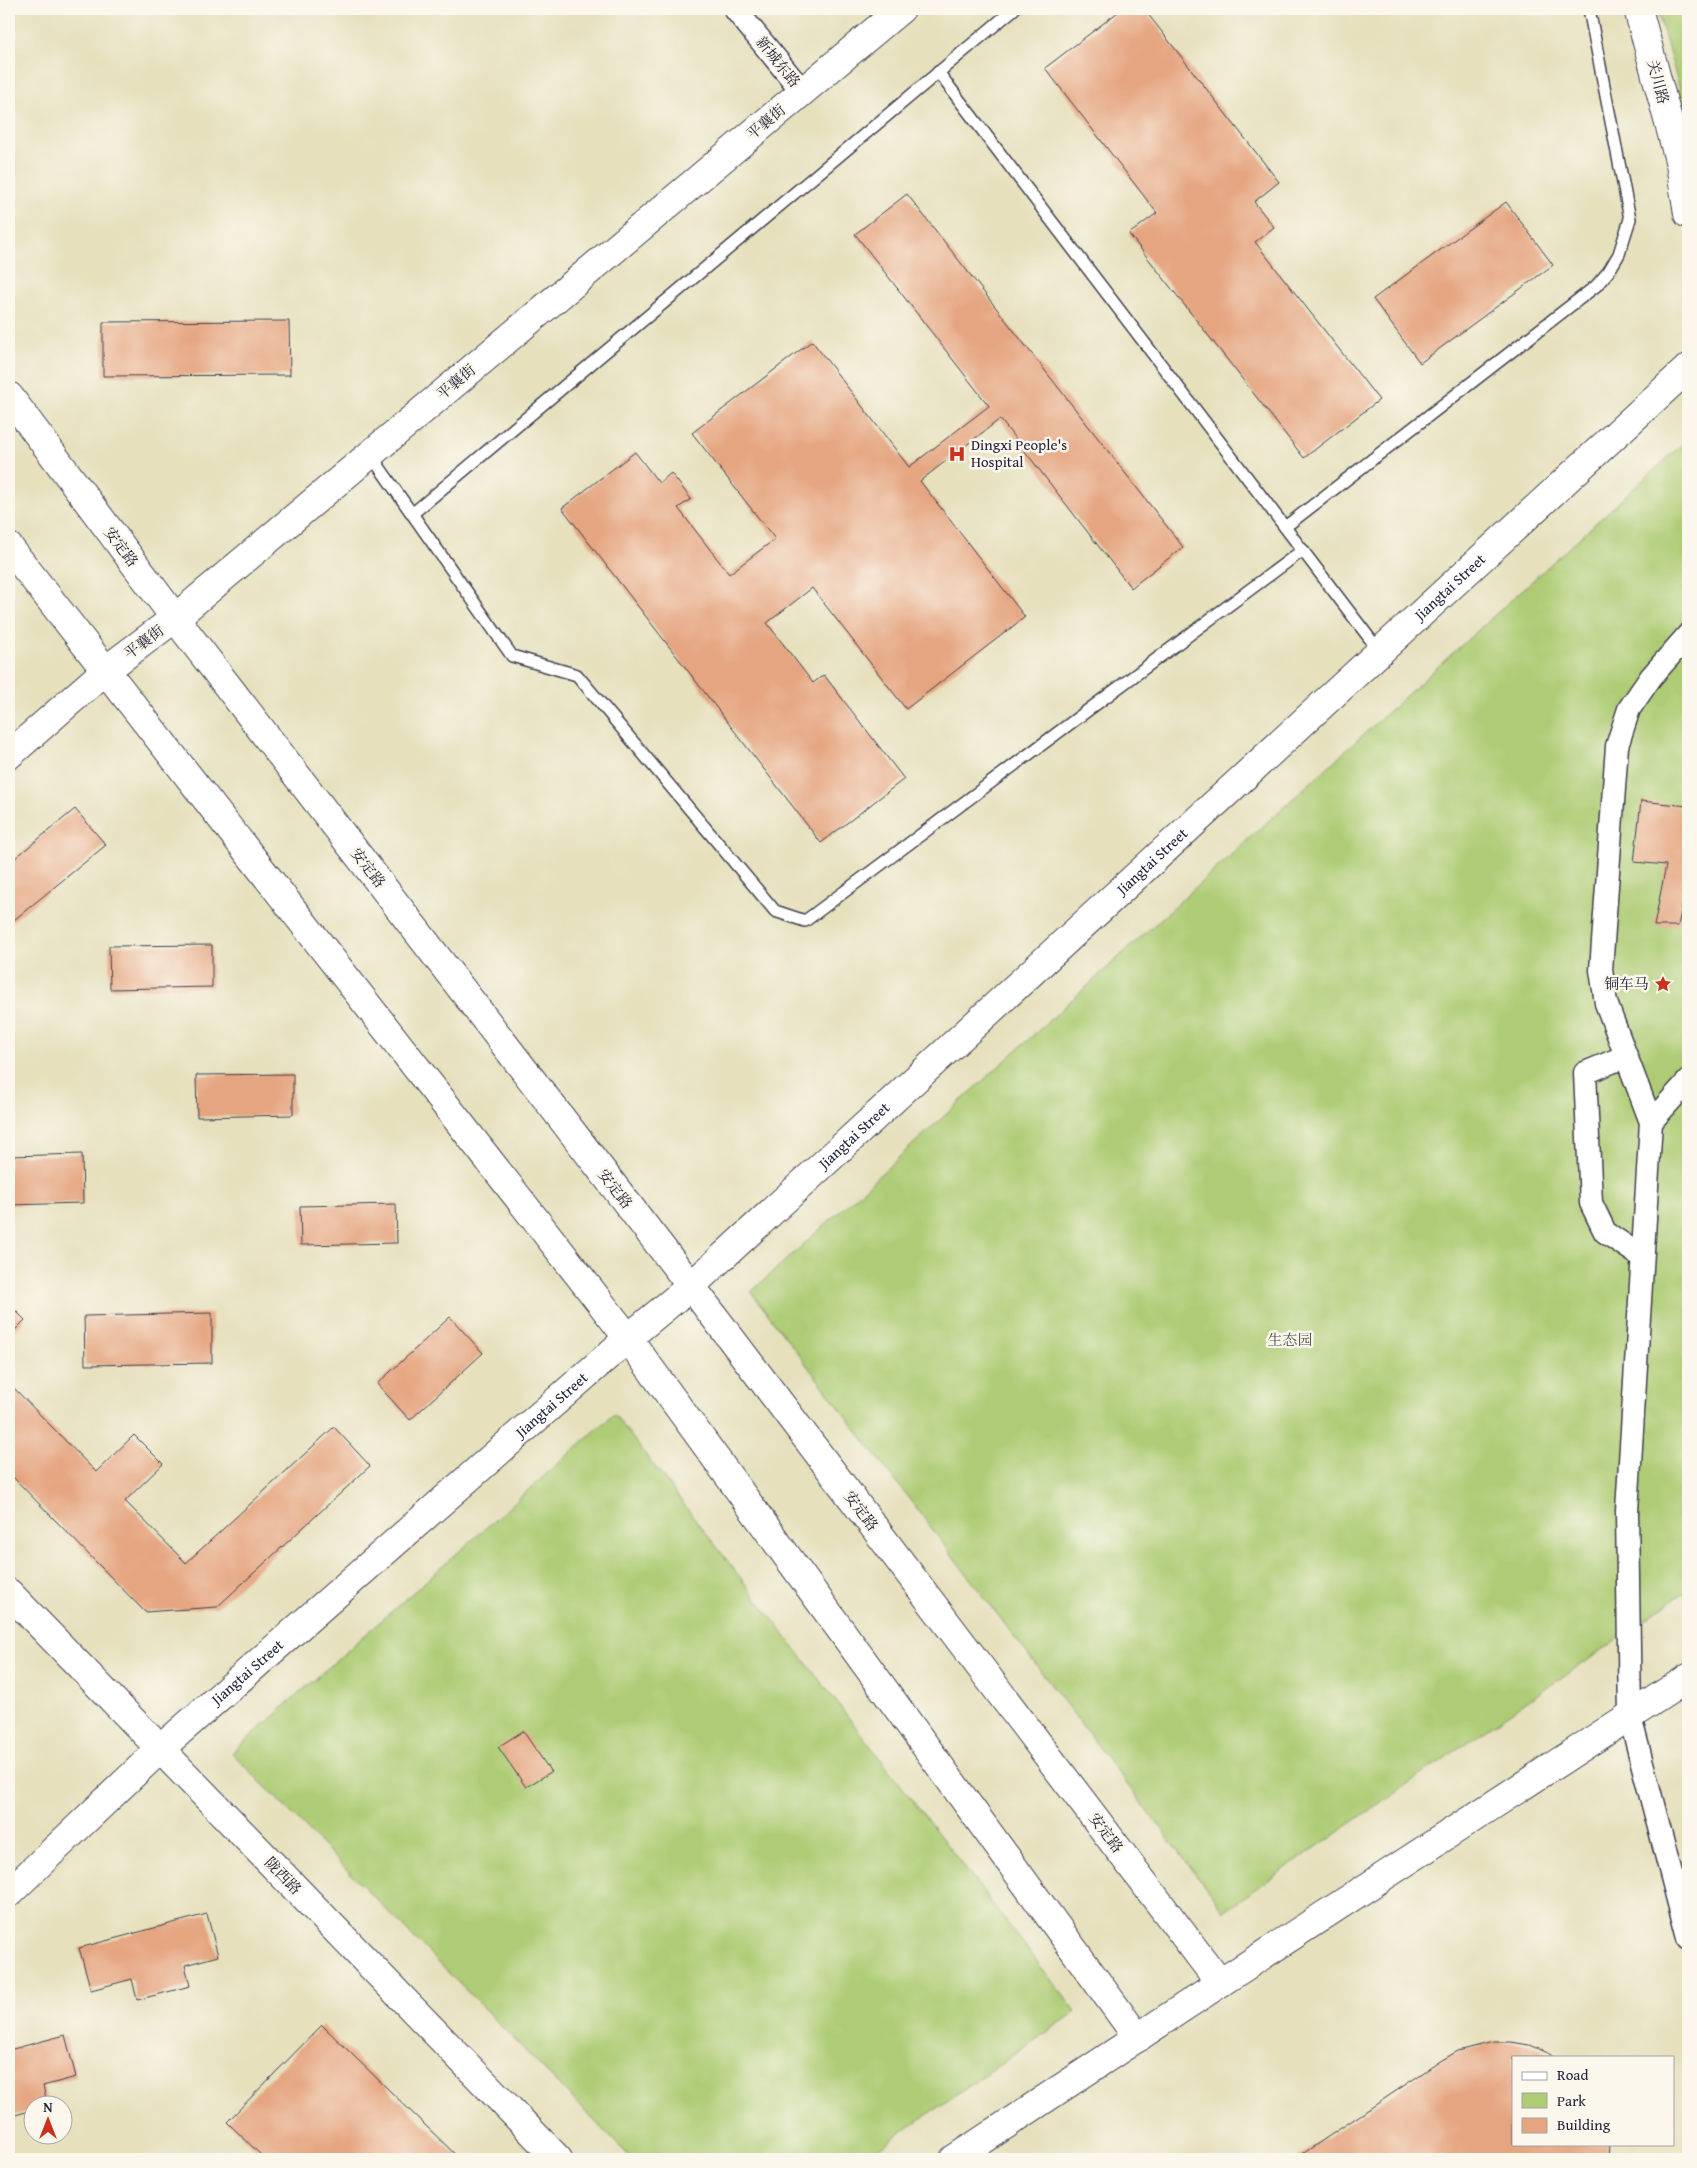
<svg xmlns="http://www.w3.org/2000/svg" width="1697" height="2168" viewBox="0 0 1697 2168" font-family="'Gentium Book Plus','Noto Serif SC',serif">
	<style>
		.green { fill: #adcc74; stroke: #687758 }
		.building { fill: #e5a580 }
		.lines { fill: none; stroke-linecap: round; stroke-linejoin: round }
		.service-casing { stroke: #3f3e4e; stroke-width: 14 }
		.minor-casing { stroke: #3f3e4e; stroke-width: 25 }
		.tertiary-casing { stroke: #3f3e4e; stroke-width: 30 }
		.secondary-casing { stroke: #3f3e4e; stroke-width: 30 }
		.service { stroke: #fff; stroke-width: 11 }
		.minor { stroke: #fff; stroke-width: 22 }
		.tertiary { stroke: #fff; stroke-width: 28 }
		.secondary { stroke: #fff; stroke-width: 28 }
		.labels { text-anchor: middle; stroke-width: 5; stroke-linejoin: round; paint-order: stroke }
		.street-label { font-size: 15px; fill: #22223b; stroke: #fbf7ec }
		.poi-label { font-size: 15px; fill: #22223b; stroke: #fbf7ec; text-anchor: start }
		.park-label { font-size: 15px; fill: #4c554c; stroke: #fbf7ec }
	</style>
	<rect width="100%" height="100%" fill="#fbf7ec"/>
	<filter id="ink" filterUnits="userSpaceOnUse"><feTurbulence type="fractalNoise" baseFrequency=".02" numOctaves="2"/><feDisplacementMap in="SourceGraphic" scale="10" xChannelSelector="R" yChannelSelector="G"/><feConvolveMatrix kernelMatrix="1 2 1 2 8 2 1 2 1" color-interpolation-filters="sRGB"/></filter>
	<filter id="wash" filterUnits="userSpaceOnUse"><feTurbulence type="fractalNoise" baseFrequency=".0096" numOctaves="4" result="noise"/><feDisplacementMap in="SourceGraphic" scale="20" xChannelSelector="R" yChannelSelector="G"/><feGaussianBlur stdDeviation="1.12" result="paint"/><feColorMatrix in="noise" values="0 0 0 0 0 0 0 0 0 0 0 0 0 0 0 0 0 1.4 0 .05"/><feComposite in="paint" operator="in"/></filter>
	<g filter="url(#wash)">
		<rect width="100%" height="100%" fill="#e6e0bd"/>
		<g class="green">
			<polygon points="1657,9 1688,9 1688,137 1679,87"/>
			<polygon points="1688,439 1688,1590 1224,1911 751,1292"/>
			<polygon points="614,1414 1076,2012 863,2159 632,2159 232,1753"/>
		</g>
		<g id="blocks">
			<g class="building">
				<polygon points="1122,9 1144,9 1279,182 1254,202 1274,227 1255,242 1379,400 1304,458 1129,234 1157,213 1045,68"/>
				<polygon points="907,194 1183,547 1131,588 1000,419 920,481 1025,617 906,709 812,588 767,623 813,683 824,675 904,779 821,843 562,508 635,452 659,483 671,473 691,499 678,508 729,574 775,539 692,433 812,341 909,467 989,406 855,234"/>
				<polygon points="1506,202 1553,265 1420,363 1373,299"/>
				<polygon points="289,321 290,375 103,376 103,322"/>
				<polygon points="1641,801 1688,806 1688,878 1678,926 1654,926 1666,865 1634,862"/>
				<polygon points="75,809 106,845 9,924 9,863"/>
				<polygon points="212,945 212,987 110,989 109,946"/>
				<polygon points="293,1074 293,1115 197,1117 196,1075"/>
				<polygon points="82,1154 83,1203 9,1205 9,1156"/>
				<polygon points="396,1204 397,1243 301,1245 300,1206"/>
				<polygon points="9,1304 25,1320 9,1336"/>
				<polygon points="212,1313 212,1363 85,1365 84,1316"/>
				<polygon points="450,1317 483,1353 410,1420 377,1384"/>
				<polygon points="9,1383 96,1472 134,1435 163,1464 125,1501 186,1563 334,1427 370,1466 217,1607 145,1612 9,1473"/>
				<polygon points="523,1731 551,1772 526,1787 498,1747"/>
				<polygon points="207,1914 218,1956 185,1965 190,1986 137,2000 132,1979 91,1990 79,1948"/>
				<polygon points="322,2025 460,2159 265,2159 227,2122"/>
				<polygon points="65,2035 76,2077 43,2086 48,2106 32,2106 32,2110 9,2117 9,2050"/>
				<polygon points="1493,2042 1511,2042 1529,2045 1556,2057 1513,2057 1513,2144 1609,2144 1608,2159 1295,2159 1442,2060 1458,2051"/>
			</g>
		</g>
	</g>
	<g filter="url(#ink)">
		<use href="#blocks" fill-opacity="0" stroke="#3f3e4e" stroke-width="1"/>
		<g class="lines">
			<g class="service-casing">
				<g id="service">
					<polyline points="938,72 1380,652"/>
					<polyline points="370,454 512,656 577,675 775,911 805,921 1303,550"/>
					<polyline points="412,514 1014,9"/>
					<polyline points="1285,527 1596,286 1609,271 1619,254 1630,219 1589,9"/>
				</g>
			</g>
			<g class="minor-casing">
				<g id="minor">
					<polyline points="735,9 802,91"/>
					<polyline points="1688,635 1651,677 1629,709 1617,746 1601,970 1606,1003 1651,1122 1627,1511 1630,1717 1688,1938"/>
					<polyline points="1626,1056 1585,1073 1591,1203 1605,1232 1642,1257"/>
					<polyline points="1651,1122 1688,1081"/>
				</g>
			</g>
			<g class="tertiary-casing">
				<g id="tertiary">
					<polyline points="1638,9 1680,164 1688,214"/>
					<polyline points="9,755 106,670 175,618 901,9"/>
					<polyline points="9,1593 558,2159"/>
					<path id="s1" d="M9 1893 160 1749 628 1338 691 1286 1688 368"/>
					<polyline points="954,2159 1220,1983 1688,1678"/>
				</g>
			</g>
			<g class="secondary-casing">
				<g id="secondary">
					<polyline points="9,396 175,618 691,1286 1220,1983"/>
					<polyline points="9,547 628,1338 1138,2038"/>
				</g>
			</g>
			<use href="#service" class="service"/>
			<use href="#minor" class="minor"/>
			<use href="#tertiary" class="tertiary"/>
			<use href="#secondary" class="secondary"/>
		</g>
	</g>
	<defs>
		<g id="hospital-bare" transform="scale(1.35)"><path d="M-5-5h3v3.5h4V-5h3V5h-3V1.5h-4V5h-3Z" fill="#c8321e" stroke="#fbf7ec" stroke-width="2.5" paint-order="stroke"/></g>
		<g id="sight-bare" transform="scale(1.35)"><path d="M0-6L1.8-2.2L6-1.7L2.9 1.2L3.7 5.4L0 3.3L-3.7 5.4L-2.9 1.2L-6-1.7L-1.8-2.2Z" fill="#c8321e" stroke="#fbf7ec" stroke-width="2.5" paint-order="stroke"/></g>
	</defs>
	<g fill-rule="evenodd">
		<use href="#hospital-bare" x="957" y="454"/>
		<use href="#sight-bare" x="1663" y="984"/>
	</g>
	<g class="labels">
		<g class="street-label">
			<text transform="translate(778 62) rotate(51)" y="5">新城东路</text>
			<text transform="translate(1658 82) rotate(75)" y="5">关川路</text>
			<text transform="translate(766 122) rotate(-40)" y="5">平襄街</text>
			<text transform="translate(456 382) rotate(-40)" y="5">平襄街</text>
			<text transform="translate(121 547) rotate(53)" y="5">安定路</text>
			<text dy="5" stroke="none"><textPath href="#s1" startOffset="1945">Jiangtai Street</textPath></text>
			<text transform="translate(144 642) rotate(-37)" y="5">平襄街</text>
			<text dy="5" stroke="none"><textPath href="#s1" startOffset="1540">Jiangtai Street</textPath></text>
			<text transform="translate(368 868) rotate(52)" y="5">安定路</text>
			<text dy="5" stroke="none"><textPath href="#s1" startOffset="1135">Jiangtai Street</textPath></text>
			<text transform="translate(615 1189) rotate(52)" y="5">安定路</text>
			<text dy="5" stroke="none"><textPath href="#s1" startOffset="730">Jiangtai Street</textPath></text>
			<text transform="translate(861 1511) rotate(53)" y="5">安定路</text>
			<text dy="5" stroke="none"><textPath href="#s1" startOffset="325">Jiangtai Street</textPath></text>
			<text transform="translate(1106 1833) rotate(53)" y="5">安定路</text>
			<text transform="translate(283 1876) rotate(46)" y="5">陇西路</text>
		</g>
		<g class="poi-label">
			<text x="971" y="450">Dingxi People's<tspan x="971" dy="17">Hospital</tspan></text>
			<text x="1649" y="989" text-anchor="end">铜车马</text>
		</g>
		<g class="park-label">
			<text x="1290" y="1345">生态园</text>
		</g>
	</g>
	<rect width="1697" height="2168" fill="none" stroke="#fbf7ec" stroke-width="30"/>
	<rect x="1512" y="2056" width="162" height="90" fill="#fbf7ec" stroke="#a4a2a5"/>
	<rect x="1522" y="2072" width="25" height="8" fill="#ffffff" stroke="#a4a2a5"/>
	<text x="1557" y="2080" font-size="15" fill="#22223b">Road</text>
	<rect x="1522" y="2093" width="25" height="15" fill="#adcc74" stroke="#a4a2a5"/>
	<text x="1557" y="2106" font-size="15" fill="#22223b">Park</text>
	<rect x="1522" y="2118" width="25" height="15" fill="#e5a580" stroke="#a4a2a5"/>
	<text x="1557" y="2130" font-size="15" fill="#22223b">Building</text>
	<g transform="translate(48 2120)"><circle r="24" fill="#fbf7ec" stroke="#a4a2a5"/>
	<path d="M0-4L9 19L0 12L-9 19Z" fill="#c8321e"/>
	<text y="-8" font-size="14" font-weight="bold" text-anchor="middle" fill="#22223b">N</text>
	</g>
</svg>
